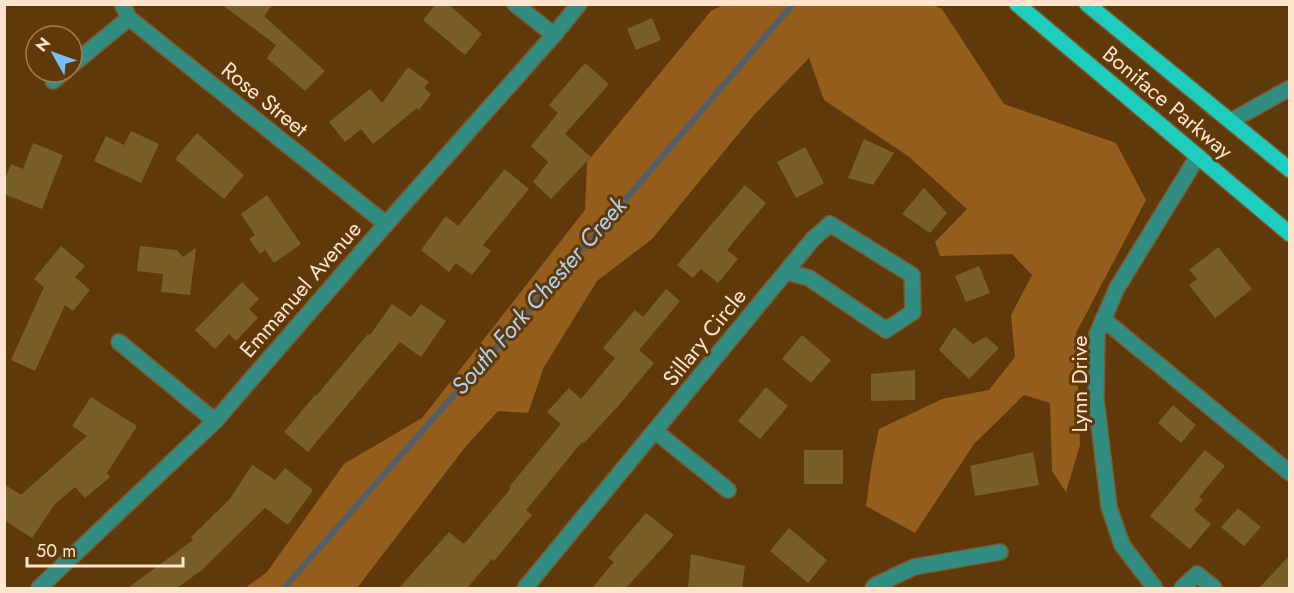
<svg xmlns="http://www.w3.org/2000/svg" width="1294" height="593" viewBox="0 0 1294 593" font-family="Jost,sans-serif">
	<style>
		.forest { fill: #965e1d }
		.lines { fill: none; stroke-linecap: round; stroke-linejoin: round }
		.stream { stroke: #536069; stroke-width: 6 }
		.building { fill: #785f28 }
		.minor-casing { stroke: #7c582d; stroke-width: 18 }
		.major-casing { stroke: #7c582d; stroke-width: 18 }
		.minor { stroke: #318c82; stroke-width: 15 }
		.major { stroke: #1dcdbd; stroke-width: 15 }
		.labels { text-anchor: middle; stroke-width: 6; stroke-linejoin: round; paint-order: stroke }
		.street-label { font-size: 22px; fill: #fce4cd; stroke: #60390a }
		.water-label { font-size: 24px; font-style: italic; fill: #a9d2f5; stroke: #60390a }
	</style>
	<rect width="100%" height="100%" fill="#60390a"/>
	<polygon class="forest" points="723,5 933,5 942,9 1004,104 1116,143 1146,200 1076,333 1080,445 1066,492 1052,471 1050,403 1024,395 974,444 915,533 866,506 872,463 879,429 942,399 989,390 1015,357 1011,315 1032,275 1012,254 940,256 935,242 967,209 908,156 824,100 809,58 754,115 652,239 597,281 544,367 528,413 498,411 466,446 357,588 245,588 267,572 344,464 422,418 585,210 587,162 711,11"/>
	<g class="lines">
		<polyline class="stream" points="284,588 601,228 793,4"/>
	</g>
	<g class="building">
		<polygon points="221,4 273,4 264,16 325,71 305,91 267,58 276,45"/>
		<polygon points="436,4 448,4 482,34 465,55 423,20"/>
		<polygon points="652,18 661,40 636,50 627,29"/>
		<polygon points="585,63 609,84 565,134 591,157 551,199 533,182 548,162 531,146 558,113 549,105"/>
		<polygon points="408,67 429,82 424,88 431,94 419,110 417,108 373,144 361,129 345,142 329,122 370,89 382,103"/>
		<polygon points="131,131 159,144 141,183 94,161 106,136 124,145"/>
		<polygon points="197,133 244,175 224,199 175,159"/>
		<polygon points="864,139 894,153 873,185 848,178"/>
		<polygon points="33,143 63,155 42,209 4,194 4,181 11,164 23,169"/>
		<polygon points="805,147 824,183 796,198 777,162"/>
		<polygon points="505,169 529,189 483,245 491,251 472,275 456,263 449,272 421,250 446,216 458,226"/>
		<polygon points="745,185 766,203 727,250 738,259 718,283 701,269 693,278 677,265"/>
		<polygon points="924,188 947,213 930,233 902,214"/>
		<polygon points="267,195 301,244 274,263 265,250 260,254 249,239 255,235 241,214"/>
		<polygon points="61,246 85,266 75,277 90,290 73,311 65,305 35,371 11,360 44,287 34,279"/>
		<polygon points="140,246 177,250 183,257 196,248 190,295 161,292 163,274 137,271"/>
		<polygon points="1218,247 1252,289 1215,318 1189,285 1197,279 1189,270"/>
		<polygon points="979,266 990,293 966,302 955,276"/>
		<polygon points="242,282 259,299 249,309 258,318 236,341 229,334 215,349 195,330"/>
		<polygon points="666,289 680,301 639,350 654,363 620,404 584,443 582,442 526,510 532,515 494,561 492,559 467,588 399,588 449,532 464,544 511,488 509,487 561,424 547,412 569,388 581,399 615,358 603,348 635,310 643,317"/>
		<polygon points="392,304 411,317 421,304 446,321 421,357 400,342 308,452 284,432 315,395 316,396 368,334 370,335"/>
		<polygon points="954,327 973,344 986,337 999,348 969,379 939,350"/>
		<polygon points="802,335 831,360 811,383 782,359"/>
		<polygon points="915,370 915,400 871,401 871,374"/>
		<polygon points="766,387 788,406 760,439 738,421"/>
		<polygon points="91,397 137,426 107,473 110,477 85,498 75,487 55,504 32,538 4,520 4,484 21,495 87,436 72,426"/>
		<polygon points="1173,405 1196,425 1181,443 1158,423"/>
		<rect x="804" y="450" width="39" height="34"/>
		<polygon points="1205,450 1225,466 1199,497 1203,500 1194,510 1211,524 1190,549 1150,516"/>
		<polygon points="1033,452 1039,485 975,496 970,466"/>
		<polygon points="252,465 275,480 285,468 313,490 288,525 265,508 202,570 177,588 128,588 193,540 191,537 229,500"/>
		<polygon points="1238,508 1261,527 1244,546 1221,527"/>
		<polygon points="646,513 674,535 626,588 592,588 614,562 608,558"/>
		<polygon points="789,528 827,560 808,583 770,551"/>
		<polygon points="691,554 745,566 742,588 688,588"/>
		<polygon points="1290,555 1290,588 1259,588"/>
	</g>
	<g class="lines">
		<g class="minor-casing">
			<g id="minor">
				<polyline points="122,4 129,18 386,224"/>
				<polyline points="515,4 554,35"/>
				<polyline points="72,65 129,18"/>
				<polyline points="53,81 64,72"/>
				<polyline points="1231,121 1290,88"/>
				<polyline points="1103,319 1290,473"/>
				<polyline points="119,342 215,421"/>
				<polyline points="655,431 728,490"/>
				<polyline points="39,588 215,421 386,224 554,35 579,4"/>
				<polyline points="525,588 813,239 830,224 912,275 913,312 886,330 809,278 787,272"/>
				<polyline points="873,588 876,585 914,567 1000,552"/>
				<polyline points="1155,588 1122,545 1109,507 1096,399 1097,334 1117,288 1198,156"/>
				<polyline points="1182,588 1197,574 1214,588"/>
			</g>
		</g>
		<g class="major-casing">
			<g id="major">
				<polyline points="1017,4 1290,234"/>
				<polyline points="1087,4 1290,170"/>
			</g>
		</g>
		<use href="#minor" class="minor"/>
		<use href="#major" class="major"/>
	</g>
	<g class="labels">
		<g class="street-label">
			<text transform="translate(265 99) rotate(39)" y="8">Rose Street</text>
			<text transform="translate(1168 102) rotate(40)" y="8">Boniface Parkway</text>
			<text transform="translate(300 289) rotate(-49)" y="8">Emmanuel Avenue</text>
			<text transform="translate(704 337) rotate(-51)" y="8">Sillary Circle</text>
			<text transform="translate(1079 384) rotate(-90)" y="8">Lynn Drive</text>
		</g>
		<g class="water-label">
			<text transform="translate(539 296) rotate(-49)" y="8">South Fork Chester Creek</text>
		</g>
	</g>
	<rect width="1294" height="593" fill="none" stroke="#fce4cd" stroke-width="12"/>
	<g transform="translate(54 54) rotate(310)"><circle r="28" fill="#60390a" stroke="#9e7d58" stroke-width="1.5"/>
	<path d="M0-4.5L10 22L0 15L-10 22Z" fill="#79bff8"/>
	<text y="-9" font-size="16" font-weight="bold" text-anchor="middle" fill="#fce4cd">N</text>
	</g>
	<path d="M27 557v9h156v-9" fill="none" stroke="#fce4cd" stroke-width="3"/>
	<text x="36" y="557" font-size="18" fill="#fce4cd" stroke="#60390a" stroke-width="4.5" paint-order="stroke">50 m</text>
</svg>
